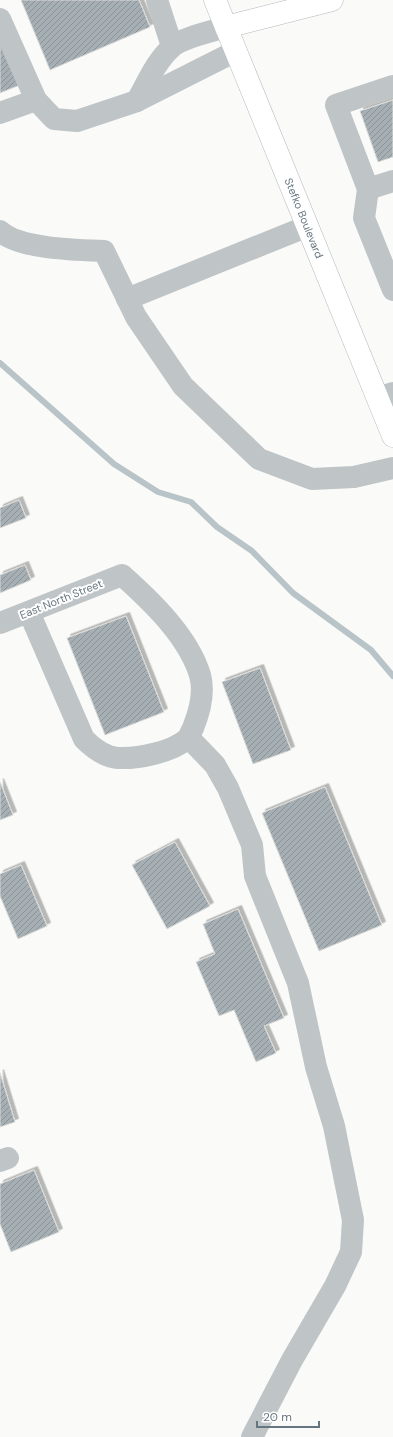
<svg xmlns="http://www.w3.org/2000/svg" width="393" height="1437" viewBox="0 0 393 1437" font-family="'DM Sans',sans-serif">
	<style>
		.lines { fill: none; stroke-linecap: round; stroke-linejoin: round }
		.stream { stroke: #b8c4c7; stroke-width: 6 }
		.building { fill: url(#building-hatch); stroke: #dcdcda; filter: url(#shadow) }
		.major-casing { stroke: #b3b8bc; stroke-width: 23 }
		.minor { stroke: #bfc4c7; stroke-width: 22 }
		.major { stroke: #fff; stroke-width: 22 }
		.labels { text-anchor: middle; stroke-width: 4; stroke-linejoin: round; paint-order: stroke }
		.street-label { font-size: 11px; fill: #667680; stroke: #fff }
	</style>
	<defs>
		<pattern id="building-hatch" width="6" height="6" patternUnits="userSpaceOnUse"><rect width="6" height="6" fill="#a6afb4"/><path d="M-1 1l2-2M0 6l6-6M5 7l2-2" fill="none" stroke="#8b9398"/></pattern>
		<filter id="shadow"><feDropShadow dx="3.5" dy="-3.5" stdDeviation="0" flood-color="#0004"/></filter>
	</defs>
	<rect width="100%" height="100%" fill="#fafaf8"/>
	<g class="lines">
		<polyline class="stream" points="0,363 114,464 158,492 191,502 217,527 252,551 293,593 371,650 393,676"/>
	</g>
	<g class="building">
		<polygon points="21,0 139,0 150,27 50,70"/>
		<polygon points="4,45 20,85 0,93 0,46"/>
		<polygon points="393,100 393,157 378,162 360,111"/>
		<polygon points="19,500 26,518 0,528 0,508"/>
		<polygon points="25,565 31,580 0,593 0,575"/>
		<polygon points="126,616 164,712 105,735 67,638"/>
		<polygon points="260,668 291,750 253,764 222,682"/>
		<polygon points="0,782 13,815 0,820"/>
		<polygon points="325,787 382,925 319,951 262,813"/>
		<polygon points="175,842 210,906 167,929 132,865"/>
		<polygon points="21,865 47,926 18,939 0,896 0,874"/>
		<polygon points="238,909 284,1018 264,1026 276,1053 256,1062 234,1010 219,1016 196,962 215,954 203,924"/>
		<polygon points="0,1073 15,1122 0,1127"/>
		<polygon points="34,1170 59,1232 11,1252 0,1224 0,1184"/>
	</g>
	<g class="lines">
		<g class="major-casing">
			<g id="major">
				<polyline points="215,0 393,436"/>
				<polyline points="226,27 332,0"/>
			</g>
		</g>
		<g class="minor">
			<polyline points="157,0 172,46"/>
			<polyline points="0,19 36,100 54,119 77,121 137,101 236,51"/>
			<polyline points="393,86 336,105 368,189 364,218 393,290"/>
			<path d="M137 101C147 83 156 61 172 47 181 38 213 31 226 27"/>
			<polyline points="0,113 36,100"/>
			<polyline points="368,189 393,181"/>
			<path d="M0 231C19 249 77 250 104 251L136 317 183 386 259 459 312 479 354 477 393 468"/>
			<polyline points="127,299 308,226"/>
			<polyline points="377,398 393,393"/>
			<path d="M0 623 122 575C151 601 188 636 200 675 205 693 200 711 193 728 191 731 190 736 187 739 172 752 138 759 118 758 105 757 93 748 84 739L29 612"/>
			<polyline points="189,738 215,765 228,788 252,845 255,876 298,983 316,1067 334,1126 353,1220 351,1252 335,1286 292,1360 252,1437"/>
			<polyline points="0,1161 8,1158"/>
		</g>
		<use href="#major" class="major"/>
	</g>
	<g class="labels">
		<g class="street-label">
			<text transform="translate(304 218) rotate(68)" y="4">Stefko Boulevard</text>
			<text transform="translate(61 599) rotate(-22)" y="4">East North Street</text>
		</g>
	</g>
	<path d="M257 1421v6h62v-6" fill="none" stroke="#667680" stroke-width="2"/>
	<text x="263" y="1421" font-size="12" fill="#667680" stroke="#ffffff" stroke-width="3" paint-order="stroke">20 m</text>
</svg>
